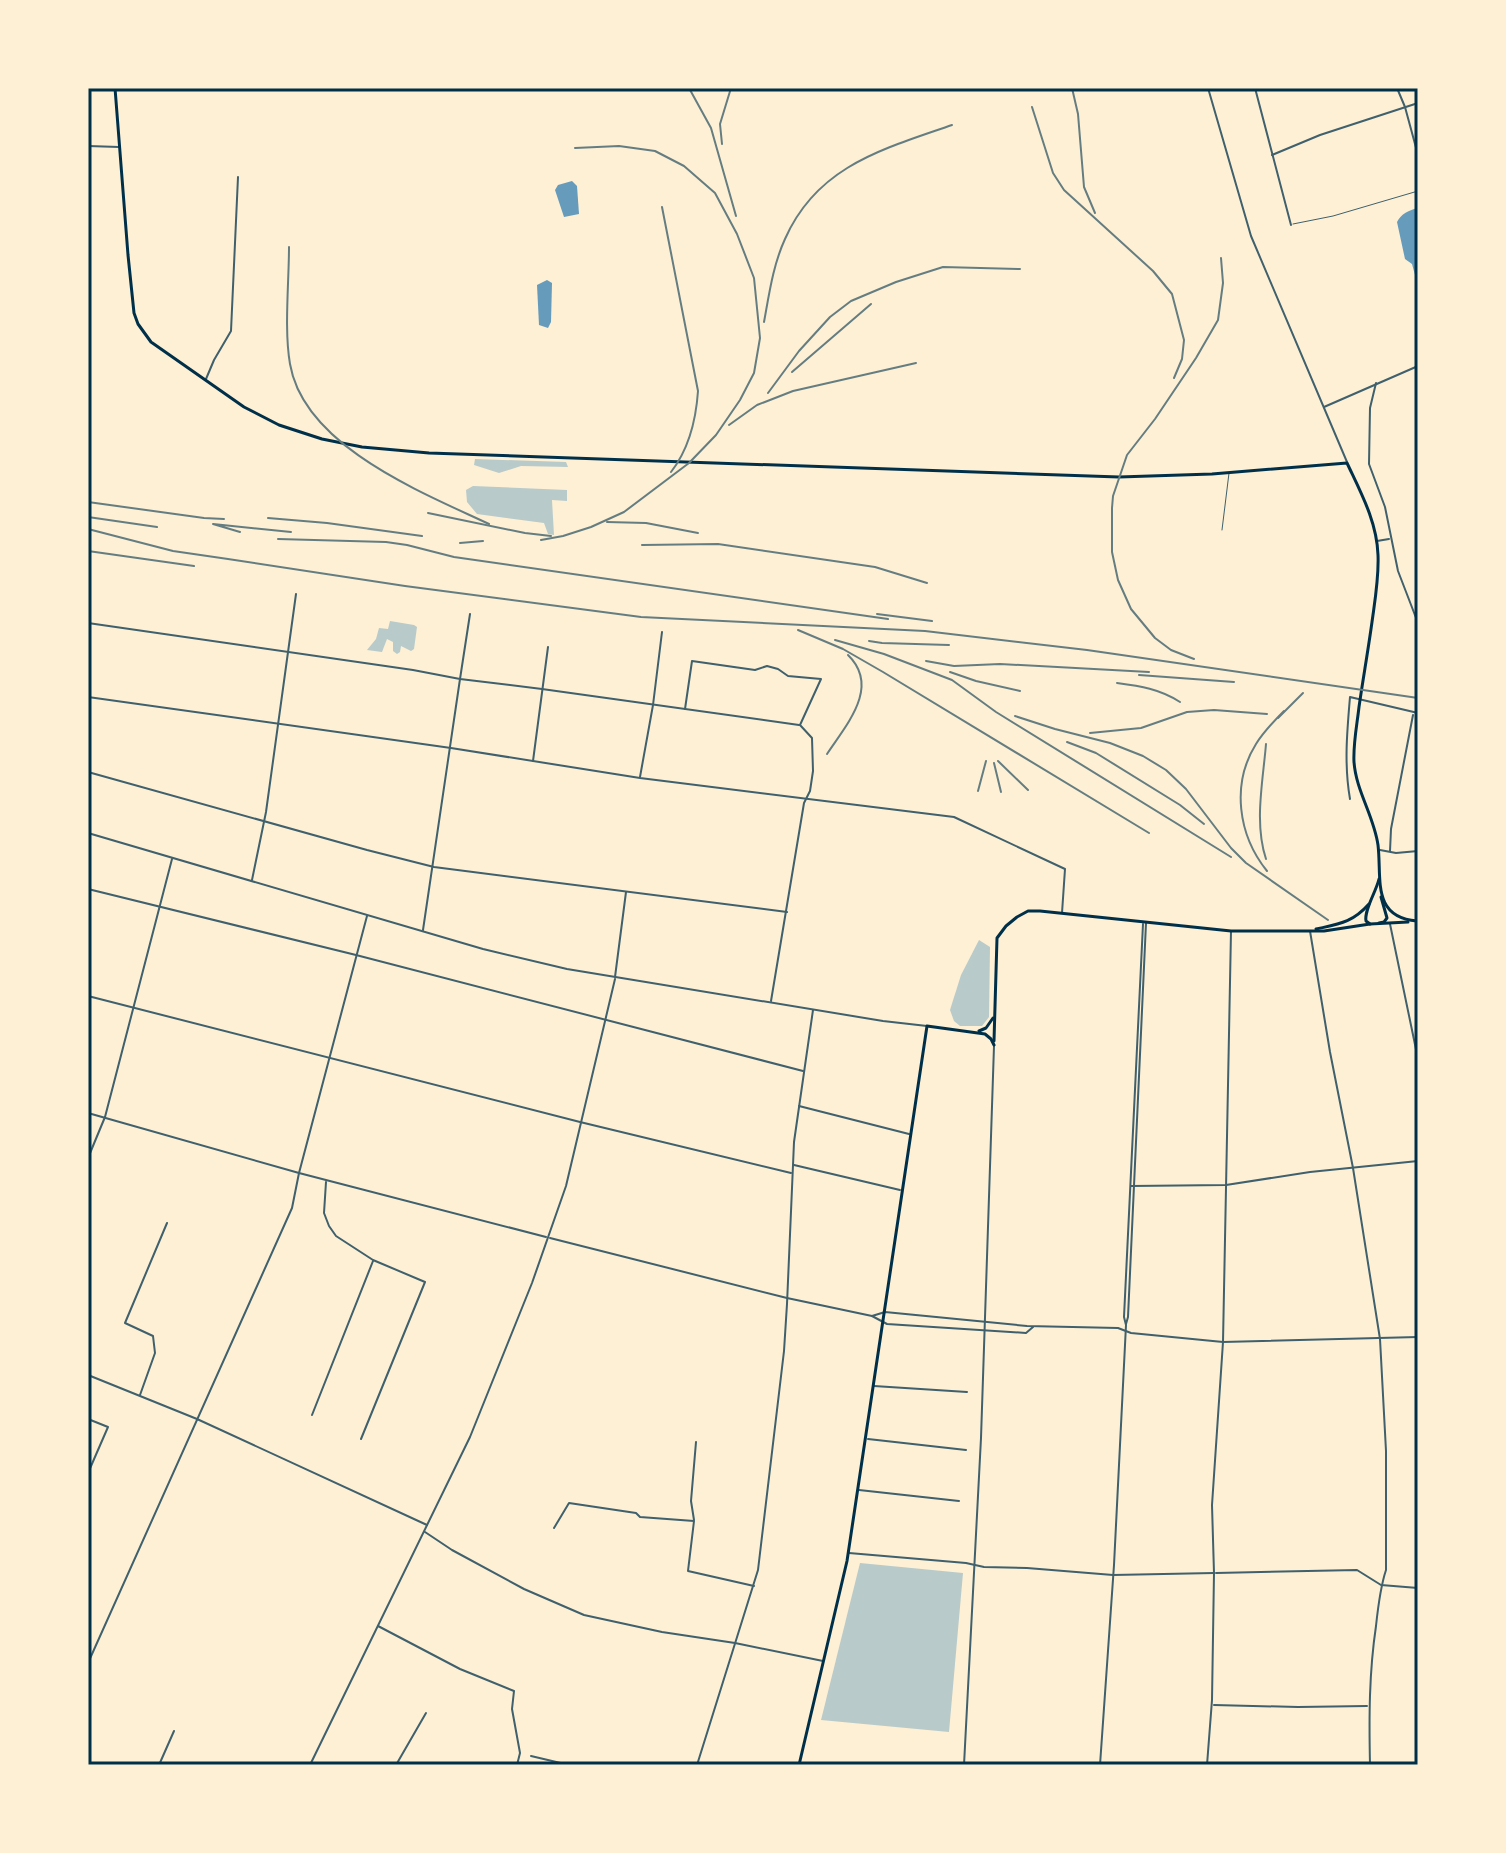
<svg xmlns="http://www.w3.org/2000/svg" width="1506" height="1853" viewBox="0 0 1506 1853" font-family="'Source Serif 4',serif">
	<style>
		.green { fill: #b9caca }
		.water { fill: #669bbc }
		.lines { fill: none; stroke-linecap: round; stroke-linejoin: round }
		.service { stroke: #3f606c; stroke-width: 1 }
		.minor { stroke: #3f606c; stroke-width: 2 }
		.tertiary { stroke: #3f606c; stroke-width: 2 }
		.secondary { stroke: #003049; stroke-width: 3 }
		.primary { stroke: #003049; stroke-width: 3 }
		.rail { stroke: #657d81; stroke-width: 2 }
		.neatline { fill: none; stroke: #003049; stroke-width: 3 }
	</style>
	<rect width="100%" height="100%" fill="#fdf0d5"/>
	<g class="green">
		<polygon points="475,459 566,462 568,467 521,466 499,473 474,465"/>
		<polygon points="473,486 567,490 567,501 552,500 554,535 548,534 544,523 477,514 467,502 466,490"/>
		<polygon points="390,621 414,625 417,627 414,649 411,651 401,646 400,652 397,654 393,651 393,642 387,639 382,652 367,650 376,639 379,628 388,629"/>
		<polygon points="979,940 990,947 989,1017 982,1026 960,1026 954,1021 950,1010 961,975"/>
		<polygon points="860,1563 963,1573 949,1732 821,1720"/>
	</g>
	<g class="water">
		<polygon points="572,181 577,186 579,214 564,217 555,190 558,185"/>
		<path d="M1418 208V275H1415L1412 264 1405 259 1397 222C1401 214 1409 210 1418 208Z"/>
		<polygon points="547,280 552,283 551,322 548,328 539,325 537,285"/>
	</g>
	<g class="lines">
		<g class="service">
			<polyline points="1293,224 1333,216 1418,191"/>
			<polyline points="1222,530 1229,473"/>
		</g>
		<g class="minor">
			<polyline points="1255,88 1291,225"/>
			<polyline points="1397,88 1405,107 1418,155"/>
			<polyline points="88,146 119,147"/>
			<polyline points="1272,155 1320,135 1418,103"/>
			<polyline points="206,379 214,360 231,331 238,177"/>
			<polyline points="1376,383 1370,408 1369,464 1385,507 1398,571 1418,623"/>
			<polyline points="1324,407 1418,366"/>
			<polyline points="1377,541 1389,539"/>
			<polyline points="470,614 460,679 542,689 799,725"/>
			<polyline points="88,697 451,748 640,778 954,817 1065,869 1062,913"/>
			<polyline points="685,709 692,661 755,670 767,666 778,669 788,676 821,679 800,725 812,738 813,771 810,791 804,803 771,1001"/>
			<polyline points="533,761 548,647"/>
			<polyline points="88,772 367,850 434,867 787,912"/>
			<polyline points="640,777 653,705 662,632"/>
			<path d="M1350 799C1344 765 1347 732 1350 697L1418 713"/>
			<polyline points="1380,850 1396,853 1418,851"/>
			<polyline points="1390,851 1391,829 1413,715"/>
			<polyline points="252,880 266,812 296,594"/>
			<polyline points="88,889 356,955 803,1071"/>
			<polyline points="1390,924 1418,1059"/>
			<path d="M1310 931 1330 1052 1353 1168 1380 1339 1386 1451V1570C1380 1588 1378 1607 1376 1626 1369 1673 1369 1718 1370 1765"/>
			<polyline points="615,977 626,892"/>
			<polyline points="88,996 580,1122 791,1173"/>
			<polyline points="799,1106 909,1134"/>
			<polyline points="88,1113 299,1173 546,1237"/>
			<polyline points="88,1158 105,1117 172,859"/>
			<polyline points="794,1165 900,1190"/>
			<polyline points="326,1182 324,1213 329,1226 336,1236 373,1260 425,1282 361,1439"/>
			<polyline points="1131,1186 1226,1185 1310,1172 1418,1161"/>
			<polyline points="88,1375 197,1419 427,1525"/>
			<polyline points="874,1386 967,1392"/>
			<polyline points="140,1395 155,1353 153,1336 125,1323 167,1223"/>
			<polyline points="312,1415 373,1261"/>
			<polyline points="88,1419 108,1427 88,1473"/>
			<polyline points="868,1439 966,1450"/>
			<polyline points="859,1490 959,1501"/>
			<polyline points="694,1520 691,1501 696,1442"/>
			<polyline points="554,1528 569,1503 636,1513 640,1517 694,1521 688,1571 754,1586"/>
			<polyline points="425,1532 452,1550 524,1589 584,1615 662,1632 735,1643 823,1661"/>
			<polyline points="1216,1573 1357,1570 1381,1585 1418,1588"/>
			<polyline points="378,1626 460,1669 514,1691 512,1709 520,1753 517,1765"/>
			<polyline points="88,1663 292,1208 299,1173 367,916"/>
			<polyline points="1214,1705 1298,1707 1367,1706"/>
			<polyline points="531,1756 569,1765"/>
			<polyline points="159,1765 174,1731"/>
			<polyline points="396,1765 426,1713"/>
			<polyline points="697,1765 758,1570 784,1351 787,1304 794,1142 813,1010"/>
		</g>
		<g class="tertiary">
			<polyline points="1208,88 1251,236 1347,462"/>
			<polyline points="88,623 413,670 460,679 423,930"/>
			<polyline points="88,833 483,949 567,969 883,1021 927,1026"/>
			<polyline points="550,1238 787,1298 872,1316 887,1324 1026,1333 1033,1327"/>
			<polyline points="872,1316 885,1312 1027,1326 1118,1328 1131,1333 1223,1342 1418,1337"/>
			<polyline points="1126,1324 1128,1317 1146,923"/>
			<polyline points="849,1553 966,1563 984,1567 1027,1568 1113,1575 1214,1573"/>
			<polyline points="310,1765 470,1437 532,1283 566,1186 615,979"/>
			<polyline points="964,1765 981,1438 994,1046"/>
			<polyline points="1100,1765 1114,1565 1126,1325 1124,1317 1143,924"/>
			<polyline points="1207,1765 1212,1700 1214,1573 1212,1505 1223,1342 1231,931"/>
		</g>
		<g class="secondary">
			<path d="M1316 929C1339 924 1352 923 1369 904"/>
			<polyline points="979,1031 986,1028 993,1018"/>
			<polyline points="994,1041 997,938 1006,926 1017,917 1028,911 1040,911 1231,931 1324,931 1370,924"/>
			<polyline points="799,1765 847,1561 927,1026 985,1034 991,1039 994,1045"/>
		</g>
		<g class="primary">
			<path d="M115 88 128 255 134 313 138 324 151 342 244 407 279 425 322 439 362 447 429 453 1119 477 1212 474 1347 463C1361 493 1377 522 1378 555 1379 578 1375 600 1372 622 1368 651 1363 679 1359 707 1357 725 1353 744 1354 762 1356 791 1374 816 1378 845 1382 878 1371 917 1417 921"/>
			<path d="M1379 879C1376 892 1364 910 1366 921L1370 924 1408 922"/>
			<polyline points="1379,923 1384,922 1387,918 1381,897"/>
		</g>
		<g class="rail">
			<polyline points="689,88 711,128 736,216"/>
			<polyline points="1072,88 1078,114 1084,187 1095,213"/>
			<polyline points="1032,107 1053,173 1064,190 1153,271 1172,294 1184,340 1182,359 1174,378"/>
			<polyline points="722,144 720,124 731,88"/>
			<path d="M662 207 698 391C696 420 689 449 671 472"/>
			<path d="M289 247C289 282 284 330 290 364 304 446 421 492 489 524"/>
			<path d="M764 322C769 295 773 265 785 239 817 166 883 149 952 125"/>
			<polyline points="792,372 871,304"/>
			<polyline points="768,393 799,351 830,317 851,301 896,282 943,267 1020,269"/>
			<polyline points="729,425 757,405 793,391 916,363"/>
			<polyline points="88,502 204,518 224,519"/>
			<polyline points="428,513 525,533 551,536"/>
			<polyline points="88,517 157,527"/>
			<polyline points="268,518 327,523 422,536"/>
			<polyline points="607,522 646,523 698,533"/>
			<polyline points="88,529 173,551 228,559 405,586 641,617 925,631 1087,650 1418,698"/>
			<polyline points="240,532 213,524 291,532"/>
			<polyline points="278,539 386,542 407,545 454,557 888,619"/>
			<polyline points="541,540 563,536 591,527 624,512 689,463 716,435 740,400 754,373 760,338 754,278 737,234 715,193 684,166 655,151 619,146 575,148"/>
			<polyline points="460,543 483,541"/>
			<polyline points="642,545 718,544 875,567 927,583"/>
			<polyline points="88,551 194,566"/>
			<polyline points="877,614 932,621"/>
			<polyline points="798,630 843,649 883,672 1149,833"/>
			<polyline points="835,640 884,654 952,680 996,712 1231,857"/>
			<polyline points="869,641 882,643 949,645"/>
			<polyline points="1194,659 1171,650 1155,638 1131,609 1118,580 1112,552 1112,508 1113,496 1127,455 1155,419 1196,358 1218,320 1223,283 1221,258"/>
			<polyline points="926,661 954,666 1000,664 1149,672"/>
			<polyline points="950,672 976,681 1020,691"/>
			<polyline points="1139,675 1234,682"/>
			<path d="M1117 683C1140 686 1160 689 1180 702"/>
			<polyline points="1015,716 1055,729 1110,743 1143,756 1166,770 1186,789 1231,848 1246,863 1328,920"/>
			<polyline points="1278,718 1303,693"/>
			<polyline points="1090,733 1141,728 1187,712 1214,710 1267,714"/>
			<polyline points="1067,742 1096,753 1180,805 1204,824"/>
			<path d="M1266 744C1263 781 1254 823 1266 859"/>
			<path d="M827 754C846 725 881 687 848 655"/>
			<polyline points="998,761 1028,790"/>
			<polyline points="994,763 1001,792"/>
			<polyline points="978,791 986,761"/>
			<path d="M1267 871C1238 835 1231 784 1256 744 1264 731 1274 721 1284 711"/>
		</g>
	</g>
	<rect width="1506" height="1853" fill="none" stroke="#fdf0d5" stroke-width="180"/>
	<rect x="90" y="90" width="1326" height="1673" class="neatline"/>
</svg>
